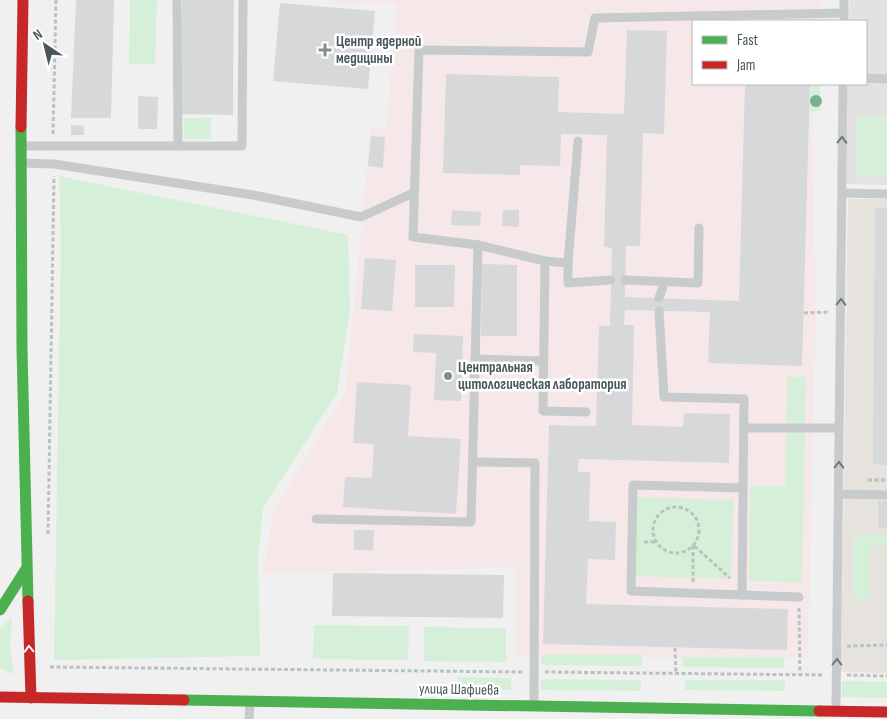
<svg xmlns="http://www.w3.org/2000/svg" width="887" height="719" viewBox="0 0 887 719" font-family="'Sofia Sans Condensed',sans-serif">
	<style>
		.commercial { fill: #e6e2de }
		.education { fill: #e3e1e2 }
		.medical { fill: #f6e8e9 }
		.green { fill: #d6efd9 }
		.building { fill: #d7d8d9 }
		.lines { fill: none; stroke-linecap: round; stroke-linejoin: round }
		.path { stroke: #b7c4bd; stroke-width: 3; stroke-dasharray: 4 2.5; stroke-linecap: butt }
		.lane { stroke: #c8cbcc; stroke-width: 9 }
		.fast { stroke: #4caf50; stroke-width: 11 }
		.jam { stroke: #c62828; stroke-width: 11 }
		.tree { fill: #7ab18a }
		.oneway { stroke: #6e7a7e }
		.oneway2 { stroke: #f6fbf6 }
		.poi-dot { fill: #838d90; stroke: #fff; stroke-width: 2 }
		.labels { text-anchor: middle; stroke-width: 5; stroke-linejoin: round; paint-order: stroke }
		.poi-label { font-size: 15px; font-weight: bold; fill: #48575c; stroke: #fff; text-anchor: start }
		.street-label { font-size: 15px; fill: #48575c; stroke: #fff }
	</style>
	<rect width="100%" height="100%" fill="#f1f0f0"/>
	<polygon class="commercial" points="848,199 887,199 887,673 841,672"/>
	<polygon class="education" points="850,0 887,0 887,185 846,184 848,84 866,84 866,21 849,21"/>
	<polygon class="medical" points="336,0 821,0 820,21 693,21 693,84 815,84 812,116 816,313 808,658 515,657 516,568 263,573 274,509 345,394 371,128 386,129 397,3 336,4"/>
	<g class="green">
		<polygon points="130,0 157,0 155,64 129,64"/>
		<polygon points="811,84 820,84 820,110 810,112"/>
		<polygon points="887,115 887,177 856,177 856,116"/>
		<rect x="184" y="118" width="27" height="21"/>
		<polygon points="59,176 348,235 350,311 337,393 263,508 258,558 260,656 54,660 61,242"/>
		<polygon points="787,377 806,377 802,582 749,581 750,486 785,486"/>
		<polygon points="637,497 734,500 731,579 635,576"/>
		<polygon points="853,534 887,534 887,546 870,546 870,599 853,599"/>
		<polygon points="12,617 10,645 14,674 0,668 0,629"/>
		<polygon points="314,625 409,626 408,660 313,659"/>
		<polygon points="424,627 506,628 506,662 424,661"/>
		<polygon points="541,655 642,655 642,666 541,665"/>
		<polygon points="683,657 784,657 784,668 683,667"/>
		<polygon points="458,677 511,678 511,690 457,689"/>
		<polygon points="541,679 641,680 641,691 541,690"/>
		<polygon points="685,680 785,680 785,691 685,690"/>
		<polygon points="842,681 887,682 887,698 842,697"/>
	</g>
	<g class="building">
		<polygon points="76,0 114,0 111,118 71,118"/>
		<polygon points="182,0 234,0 233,115 181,114"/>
		<polygon points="280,3 375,11 368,89 273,81"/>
		<polygon points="627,30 667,31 664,134 643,133 640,246 626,246 625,297 739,301 745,84 810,84 802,366 708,363 710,312 625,310 624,325 634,325 632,425 683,427 684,413 730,414 729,463 579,459 578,472 590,472 589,521 616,522 615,560 588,559 586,604 788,609 787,650 543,644 549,425 596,426 599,326 610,326 612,248 604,247 607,135 561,134 560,166 520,165 520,175 443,173 446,74 559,77 558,112 624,114"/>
		<polygon points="138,96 158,97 157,129 138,129"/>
		<polygon points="71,125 84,126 84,135 71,135"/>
		<polygon points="371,136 385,137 383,168 368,166"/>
		<polygon points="875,208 887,208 887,465 873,464"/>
		<polygon points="452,210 481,212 480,226 451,225"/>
		<polygon points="503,210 519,210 519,227 502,226"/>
		<polygon points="365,258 396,260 392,311 361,309"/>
		<polygon points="482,264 517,265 517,336 481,336"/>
		<polygon points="415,265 455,265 454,307 415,307"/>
		<polygon points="414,334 463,336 461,401 434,400 436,353 413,352"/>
		<polygon points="357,382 411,385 408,436 461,439 456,514 343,507 345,477 372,478 374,444 353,443"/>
		<rect x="878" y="501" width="9" height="27"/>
		<polygon points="354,530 374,530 373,550 354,550"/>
		<polygon points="333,573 504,575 503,618 332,616"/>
	</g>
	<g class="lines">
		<g class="path">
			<polyline points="53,134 56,0"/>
			<polyline points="804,313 830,312"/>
			<polyline points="868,480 887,480"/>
			<circle cx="676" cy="530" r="23"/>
			<polyline points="48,534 54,176"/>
			<polyline points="644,542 656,542"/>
			<polyline points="693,582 693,545 730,578"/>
			<polyline points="799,608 800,675"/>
			<polyline points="847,646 887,645"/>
			<polyline points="675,648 676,673"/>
			<polyline points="50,667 524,672"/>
			<polyline points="545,672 824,675"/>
			<polyline points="847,675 887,676"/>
		</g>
		<g class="lane">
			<polyline points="177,0 178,146"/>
			<polyline points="844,21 844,0"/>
			<polyline points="866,78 887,79"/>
			<polyline points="23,146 242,146 243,0"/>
			<polyline points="22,163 54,164 253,195 361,217 413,193"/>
			<polyline points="842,193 887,194"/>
			<polyline points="545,261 543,411 586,412"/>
			<polyline points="568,263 578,141"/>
			<polyline points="611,280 568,283 568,263 545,261 478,245 413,237 419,50 588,52 595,18 844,13"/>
			<polyline points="625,280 698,283 699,228"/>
			<polyline points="659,298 664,283"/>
			<polyline points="659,311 664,397 744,399 742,595"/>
			<polyline points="477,359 543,361"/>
			<polyline points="744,428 839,428"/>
			<polyline points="473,462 535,463 534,705"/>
			<polyline points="743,488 633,485 631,591 799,597"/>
			<polyline points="839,494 887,495"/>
			<polyline points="316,519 471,522 478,245"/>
			<polyline points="836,708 843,84"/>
			<polyline points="249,719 250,703"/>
		</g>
		<g class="fast">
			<polyline points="21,127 22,349 28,601"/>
			<polyline points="0,610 26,569"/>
			<polyline points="184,700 819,711"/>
		</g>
		<g class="jam">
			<polyline points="21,127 23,0"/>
			<polyline points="28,601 31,698"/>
			<polyline points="0,697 184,700"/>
			<polyline points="819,711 887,712"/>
		</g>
	</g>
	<circle class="tree" cx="816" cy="101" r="6"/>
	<defs><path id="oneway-chevron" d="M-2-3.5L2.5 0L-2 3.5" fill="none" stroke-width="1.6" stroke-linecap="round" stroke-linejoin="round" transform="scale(1.25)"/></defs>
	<g class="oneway">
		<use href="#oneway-chevron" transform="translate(842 140) rotate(-89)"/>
		<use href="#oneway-chevron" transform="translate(841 302) rotate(-89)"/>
		<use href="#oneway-chevron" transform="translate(839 465) rotate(-89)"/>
		<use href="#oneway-chevron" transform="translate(837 662) rotate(-89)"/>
	</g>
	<use class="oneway2" href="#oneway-chevron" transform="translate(29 649) rotate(-92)"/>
	<g class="poi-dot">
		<path d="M322.5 42.5h5v5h5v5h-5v5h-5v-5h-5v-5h5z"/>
		<circle cx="448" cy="376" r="5"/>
	</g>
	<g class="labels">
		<g class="poi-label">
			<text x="336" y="46">Центр ядерной<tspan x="336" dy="17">медицины</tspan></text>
			<text x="458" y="372">Центральная<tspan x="458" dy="17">цитологическая лаборатория</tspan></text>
		</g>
		<g class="street-label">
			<text transform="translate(459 689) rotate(1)" y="5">улица Шафиева</text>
		</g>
	</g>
	<rect x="692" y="20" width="175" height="65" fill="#ffffff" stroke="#b6bcbe"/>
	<rect x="702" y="36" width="25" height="8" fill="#4caf50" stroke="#b6bcbe"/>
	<text x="737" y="45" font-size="15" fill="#48575c">Fast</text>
	<rect x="702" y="61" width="25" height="8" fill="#c62828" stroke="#b6bcbe"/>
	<text x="737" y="70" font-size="15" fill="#48575c">Jam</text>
	<g transform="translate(45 45) rotate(325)" stroke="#ffffff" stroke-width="4" paint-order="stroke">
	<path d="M0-4L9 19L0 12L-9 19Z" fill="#48575c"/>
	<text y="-8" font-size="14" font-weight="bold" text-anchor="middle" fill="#48575c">N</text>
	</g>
</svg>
